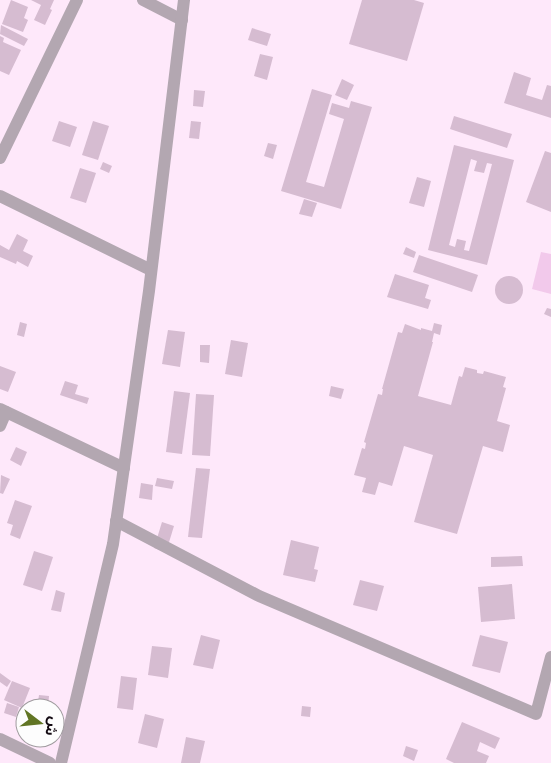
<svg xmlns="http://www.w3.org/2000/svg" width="551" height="763" viewBox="0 0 551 763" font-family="'Roboto Condensed','Noto Sans Arabic',sans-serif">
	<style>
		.green { fill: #f2c9eb }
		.building { fill: #d6bcd1; fill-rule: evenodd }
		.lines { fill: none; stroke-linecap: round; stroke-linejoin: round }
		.minor { stroke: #b3a7b1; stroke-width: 12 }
	</style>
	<rect width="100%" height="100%" fill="#fee8fa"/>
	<polygon class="green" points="541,252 551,254 551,294 532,289"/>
	<g class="building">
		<polygon points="11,0 28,7 24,18 28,20 23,32 2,24"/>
		<polygon points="31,0 54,0 50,9 52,10 45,25 34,20 41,5"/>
		<polygon points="362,0 414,0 424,3 407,61 349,44"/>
		<polygon points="1,25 28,39 24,46 0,34"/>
		<polygon points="252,28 271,34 267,46 248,40"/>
		<polygon points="0,36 4,38 3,42 21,50 9,75 0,71"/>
		<polygon points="260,54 273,57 267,80 254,76"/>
		<polygon points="514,72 531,78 526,95 542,100 547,85 551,86 551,118 504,103"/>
		<polygon points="342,79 354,85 347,100 335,95"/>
		<polygon points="312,89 332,95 306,182 324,187 344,119 329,114 332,103 349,108 351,101 372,107 341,209 281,191"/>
		<polygon points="194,90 205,91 203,107 193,106"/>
		<polygon points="454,116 512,134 507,148 450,129"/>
		<polygon points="59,121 77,127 70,147 52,141"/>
		<polygon points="93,121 109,126 98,160 82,155"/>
		<polygon points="191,121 201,122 199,139 189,138"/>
		<polygon points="268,143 277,145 273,159 264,156"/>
		<path d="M454 145 514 160 487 265 428 250ZM471 159 477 161 474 171 484 173 487 163 492 164 469 251 464 250 466 241 457 239 455 247 449 245Z"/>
		<polygon points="545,151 551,153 551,212 526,202"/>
		<polygon points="103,162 112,166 109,173 100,169"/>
		<polygon points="80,168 96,173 86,203 70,198"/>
		<polygon points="417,177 431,181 424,207 409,203"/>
		<polygon points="304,199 317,203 312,217 299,214"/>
		<polygon points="17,234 28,240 23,251 33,256 28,267 17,261 16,264 0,257 0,245 9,250"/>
		<polygon points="406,247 416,252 414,258 403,254"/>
		<polygon points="419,255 478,275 472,292 413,272"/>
		<polygon points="395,274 429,285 425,298 431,300 428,309 387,297"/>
		<circle cx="509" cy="290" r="14"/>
		<polygon points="547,308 551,309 551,317 544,314"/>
		<polygon points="20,322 27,324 24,337 17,335"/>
		<polygon points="434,323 442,325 440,335 434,333 432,342 433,342 418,396 451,405 459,376 462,377 465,367 477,370 477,373 483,374 484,371 506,377 503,387 506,388 497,421 510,425 503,452 483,446 457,534 414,522 433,455 404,446 392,486 379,482 375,495 362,492 366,478 354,475 362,448 365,449 366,443 364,442 378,394 382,395 383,389 382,389 398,332 402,333 405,324 421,330 421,328 432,331"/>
		<polygon points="168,330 185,332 180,367 162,364"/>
		<polygon points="231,340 248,343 242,377 225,374"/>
		<polygon points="200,345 210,345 209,363 200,362"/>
		<polygon points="0,366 16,372 8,392 0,389"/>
		<polygon points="65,381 78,385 75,394 89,398 87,404 60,395"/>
		<polygon points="331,386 344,389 341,399 329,396"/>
		<polygon points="174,391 190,393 182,454 166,452"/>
		<polygon points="196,394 214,395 210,456 192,455"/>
		<polygon points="16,447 27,452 21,466 10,460"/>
		<polygon points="196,468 210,469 202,538 188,537"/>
		<polygon points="1,475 10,479 3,494 0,493"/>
		<polygon points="157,478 174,481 172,489 155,486"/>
		<polygon points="141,483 153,485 152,500 139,498"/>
		<polygon points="15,500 32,506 20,539 10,535 13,525 7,523"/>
		<polygon points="162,522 174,526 166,552 154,548"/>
		<polygon points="291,540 319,547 314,569 318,570 315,582 283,575"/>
		<polygon points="34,551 53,557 42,591 23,585"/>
		<polygon points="522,556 523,566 491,567 491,557"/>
		<polygon points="360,580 384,586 377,611 353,605"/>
		<polygon points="512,584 515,619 481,622 478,587"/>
		<polygon points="56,590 65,593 61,612 51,610"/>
		<polygon points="201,635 220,640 213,669 193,665"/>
		<polygon points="480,635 508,642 500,673 472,666"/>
		<polygon points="152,646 172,648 168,678 148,675"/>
		<polygon points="0,673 11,681 7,687 0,682"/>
		<polygon points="121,676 137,678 133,710 117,708"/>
		<polygon points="12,681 30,688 22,708 4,700"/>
		<polygon points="39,695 49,696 48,708 37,708"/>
		<polygon points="7,703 19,707 16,717 4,713"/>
		<polygon points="302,706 311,707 310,717 301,716"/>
		<polygon points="145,714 164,719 157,748 138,743"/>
		<polygon points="462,722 500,738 495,749 480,742 477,751 489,756 486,763 454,763 446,759"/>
		<polygon points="186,737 205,741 200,763 181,763"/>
		<polygon points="406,746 418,750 414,761 403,756"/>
	</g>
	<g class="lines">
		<g class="minor">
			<polyline points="143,0 182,20"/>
			<polyline points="0,158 77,0"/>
			<polyline points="0,196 151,270"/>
			<polyline points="0,409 124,468"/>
			<polyline points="0,426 6,412"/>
			<polyline points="116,521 259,596 536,714 551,657"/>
			<polyline points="0,739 50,763"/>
			<polyline points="61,763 113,544 149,291 184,0"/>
		</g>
	</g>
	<g transform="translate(40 723) rotate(106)"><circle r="24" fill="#fdfdfd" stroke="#a09c9f"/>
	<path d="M0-4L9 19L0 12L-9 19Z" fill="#617524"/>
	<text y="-8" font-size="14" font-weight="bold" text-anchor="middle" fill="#140b13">ش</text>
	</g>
</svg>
